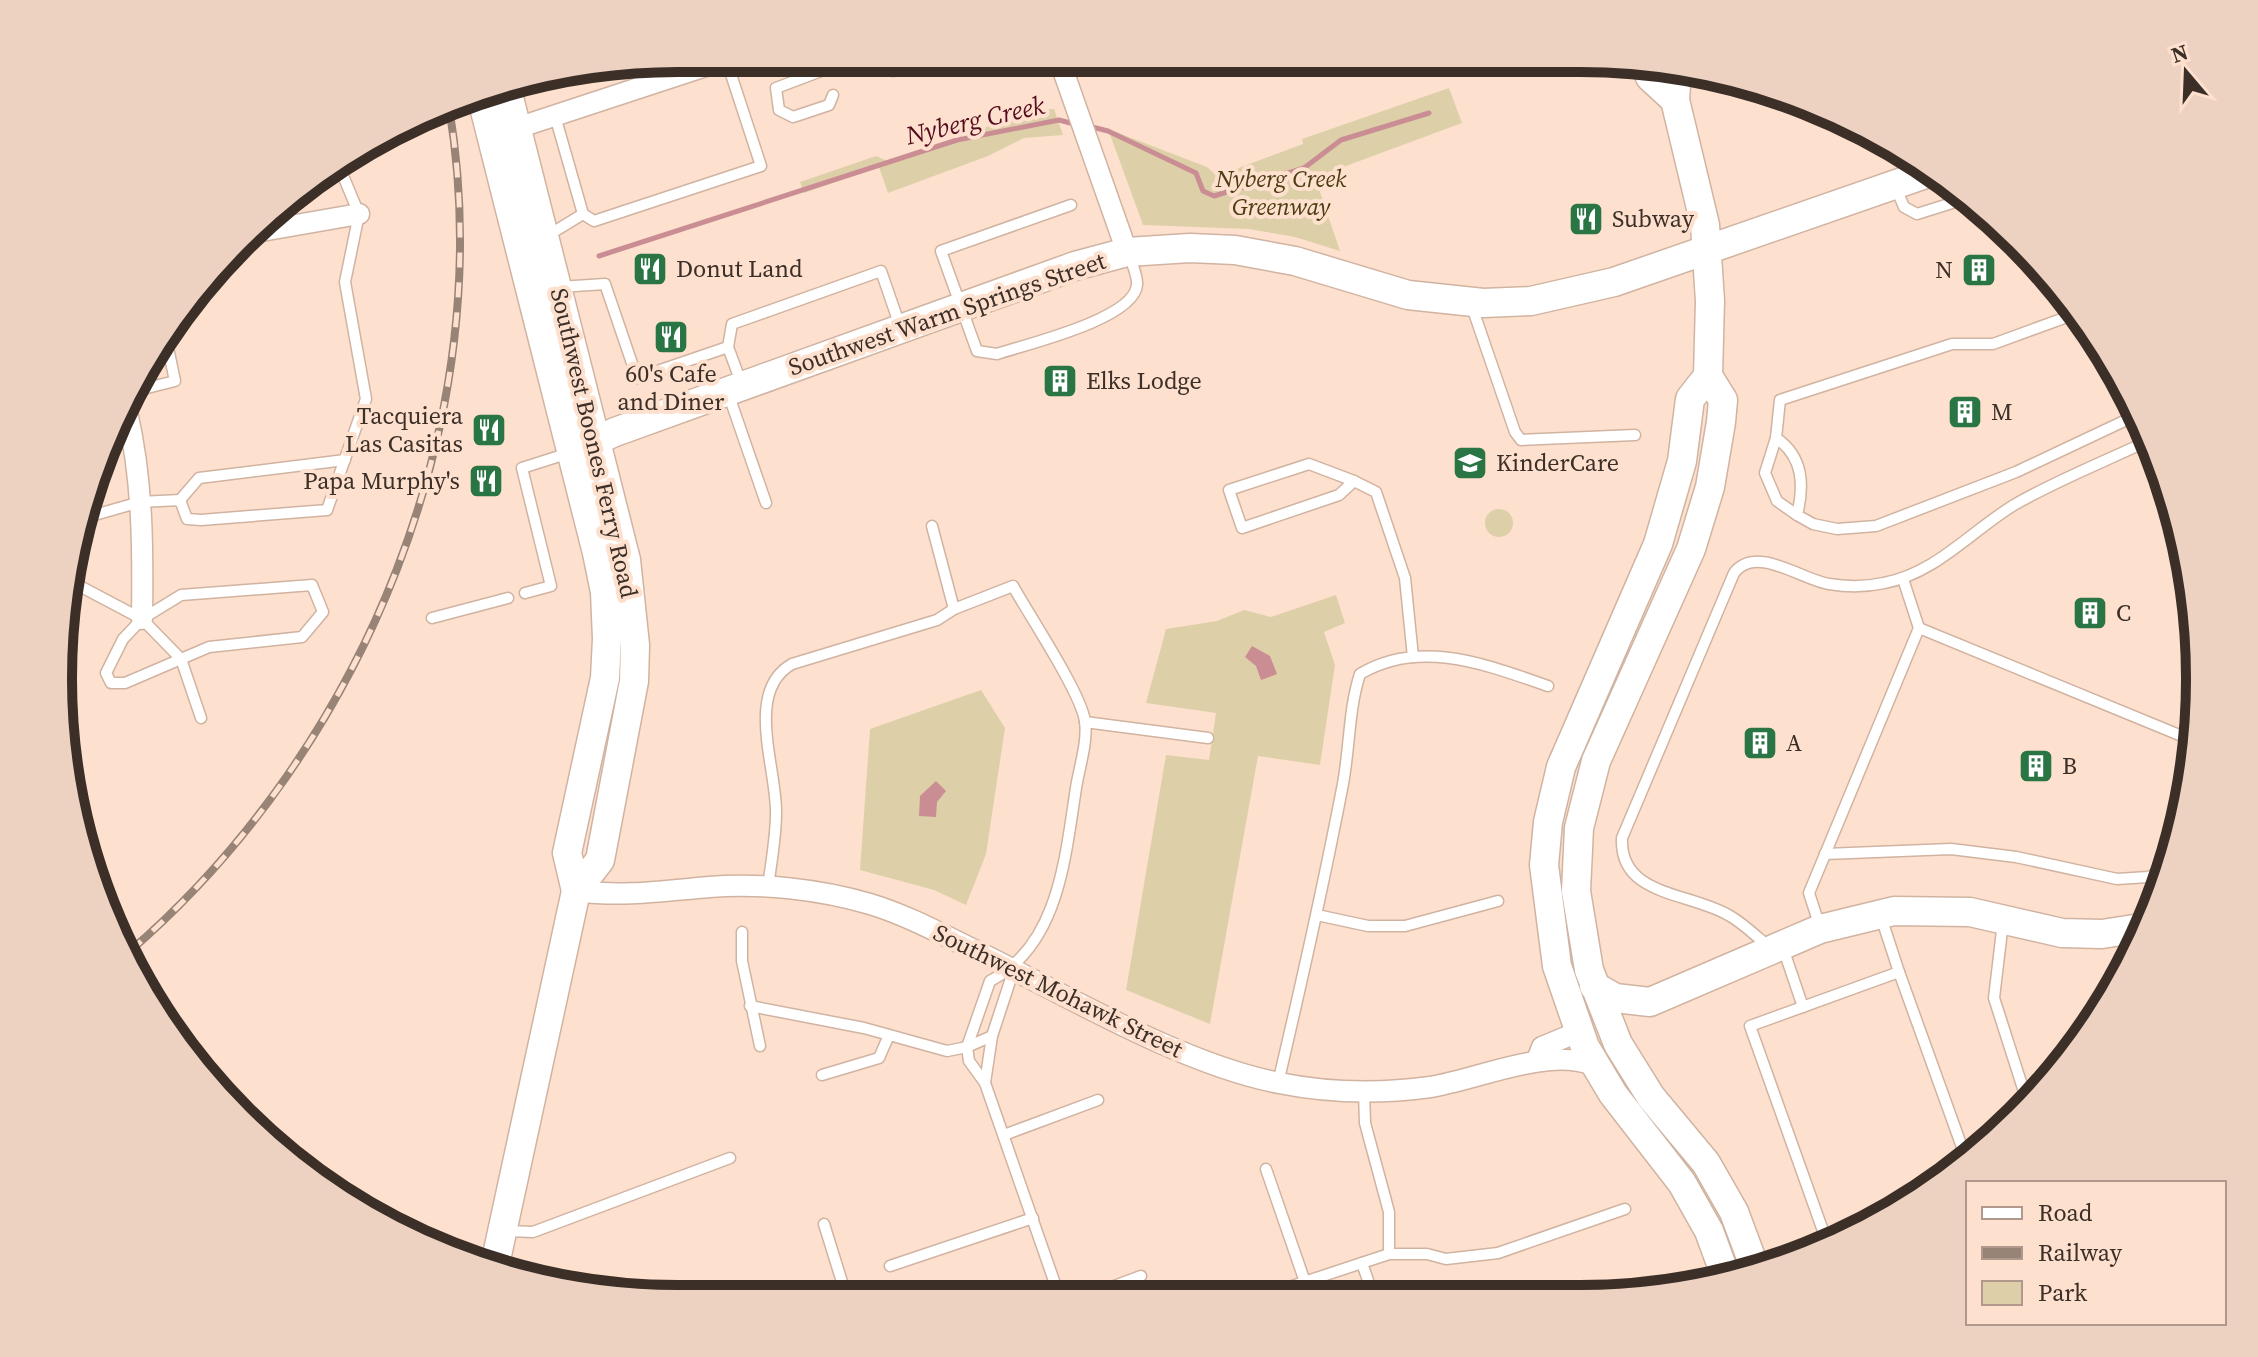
<svg xmlns="http://www.w3.org/2000/svg" width="2258" height="1357" viewBox="0 0 2258 1357" font-family="'Source Serif 4',serif">
	<style>
		.green { fill: #ddd0a9 }
		.water { fill: #ca8d94 }
		.lines { fill: none; stroke-linecap: round; stroke-linejoin: round }
		.stream { stroke: #ca8d94; stroke-width: 5 }
		.lane-casing { stroke: #d0b3a1; stroke-width: 13 }
		.street-casing { stroke: #d0b3a1; stroke-width: 23 }
		.secondary-casing { stroke: #d0b3a1; stroke-width: 31 }
		.lane { stroke: #fff; stroke-width: 10 }
		.street { stroke: #fff; stroke-width: 20 }
		.secondary { stroke: #fff; stroke-width: 28 }
		.rail-casing { stroke: #988377; stroke-width: 8 }
		.rail { stroke: #fee0ce; stroke-width: 5; stroke-dasharray: 15; stroke-linecap: butt }
		.labels { text-anchor: middle; stroke-width: 8; stroke-linejoin: round; paint-order: stroke }
		.park-label { font-size: 24px; font-style: italic; fill: #4a3d11; stroke: #fee0ce }
		.poi-label { font-size: 24px; fill: #3b2f28; stroke: #fee0ce; text-anchor: start }
		.street-label { font-size: 24px; fill: #3b2f28; stroke: #fee0ce }
		.water-label { font-size: 26px; font-style: italic; fill: #560c1f; stroke: #fee0ce }
		.rim { fill: none; stroke: #3b2f28; stroke-width: 10 }
	</style>
	<rect width="100%" height="100%" fill="#fee0ce"/>
	<g class="green">
		<polygon points="1449,88 1462,123 1327,173 1318,186 1340,251 1295,237 1249,229 1143,225 1108,129 1207,167 1217,176 1303,144 1302,139"/>
		<polygon points="1054,109 1063,135 1024,138 988,156 888,193 879,167 804,193 800,182 876,156 890,162 979,131 1017,111"/>
		<circle cx="1499" cy="523" r="14"/>
		<polygon points="1336,595 1345,623 1324,632 1335,665 1320,765 1258,756 1210,1024 1126,990 1166,755 1209,760 1216,713 1146,703 1166,629 1217,621 1244,610 1271,617"/>
		<polygon points="981,690 1005,728 986,854 966,905 934,890 860,870 870,729"/>
	</g>
	<g class="water">
		<polygon points="1252,646 1270,656 1277,674 1261,680 1256,666 1245,657"/>
		<polygon points="936,781 946,791 937,802 936,817 919,816 920,796"/>
	</g>
	<g class="lines">
		<g class="stream">
			<polyline points="1088,126 1108,131 1196,173 1203,191 1214,196 1304,168 1341,140 1429,113"/>
			<polyline points="599,256 957,140 1059,120 1074,124"/>
		</g>
		<g class="lane-casing">
			<g id="lane">
				<polyline points="817,58 821,71 776,88 779,110 793,117 829,105 833,95"/>
				<polyline points="882,58 887,69 893,71 942,58"/>
				<polyline points="555,116 583,214 594,221 761,166 726,59"/>
				<polyline points="1895,186 1904,207 1917,214 1968,198"/>
				<polyline points="286,201 290,226"/>
				<path d="M1071 205 941 251 977 351 997 354C1027 344 1134 319 1137 285 1138 276 1132 264 1129 255"/>
				<polyline points="547,236 583,214"/>
				<polyline points="559,287 605,284 637,378 728,347"/>
				<polyline points="1471,304 1515,432 1521,440 1635,435"/>
				<path d="M2078 313 1993 344H1952L1780 400 1776 438C1804 457 1804 486 1797 515L1813 524 1837 529 1876 526 2016 472 2139 414"/>
				<polyline points="742,385 728,347 732,324 881,271 900,326"/>
				<polyline points="139,390 175,381 166,338"/>
				<polyline points="728,393 766,503"/>
				<polyline points="1776,438 1765,473 1777,501 1797,515"/>
				<polygon points="1309,464 1354,481 1339,495 1242,528 1229,490"/>
				<polyline points="1354,481 1376,492 1405,578 1413,657"/>
				<polyline points="180,500 199,478 345,460"/>
				<polyline points="84,518 140,502 180,500 187,519 201,520 327,510 366,399 345,282 359,214 339,166"/>
				<polyline points="932,526 954,609"/>
				<polyline points="1903,579 1919,628"/>
				<polyline points="74,583 142,619 181,659 201,718"/>
				<polygon points="312,585 323,612 302,637 209,647 125,683 111,683 106,673 123,639 142,619 181,595"/>
				<polyline points="525,593 551,586 522,468 569,453"/>
				<polyline points="432,618 508,598"/>
				<polyline points="1085,722 1208,738"/>
				<polyline points="1825,854 1951,849 2016,857 2117,879 2148,877 2167,870"/>
				<path d="M768 887C771 863 776 838 776 813 777 769 744 691 792 664L937 620 954 609 1013 586C1030 617 1080 691 1085 721 1088 742 1079 768 1076 788 1065 858 1059 945 990 981L967 1047 969 1061 985 1083 1060 1298"/>
				<polyline points="1317,915 1368,926 1405,926 1498,901"/>
				<polyline points="1881,917 1899,972"/>
				<polyline points="2003,922 1994,998 2027,1101"/>
				<polyline points="1820,927 1809,893 1919,628 2194,741"/>
				<polyline points="742,932 742,961 760,1046"/>
				<path d="M1770 948C1757 937 1744 924 1730 916 1691 892 1619 897 1622 838L1734 573C1756 544 1802 580 1829 584 1847 587 1866 587 1884 583 1936 573 1970 532 2014 505 2057 480 2106 461 2152 439"/>
				<polyline points="1783,948 1803,1007"/>
				<polyline points="750,1006 864,1028 947,1051 967,1047 992,1036"/>
				<polyline points="822,1075 879,1058 889,1035"/>
				<polyline points="985,1083 992,1036 1014,969"/>
				<path d="M1278 1083C1301 985 1323 887 1342 789 1350 750 1348 711 1360 674 1420 638 1487 665 1548 686"/>
				<polyline points="1364,1091 1365,1123 1389,1212 1389,1254"/>
				<polyline points="1004,1135 1098,1100"/>
				<polyline points="1266,1169 1305,1282"/>
				<polyline points="824,1224 847,1298"/>
				<polyline points="506,1231 533,1232 730,1158"/>
				<polyline points="1827,1242 1750,1026 1899,972 1967,1161"/>
				<polyline points="1362,1263 1374,1298"/>
				<polyline points="890,1266 1033,1218"/>
				<polyline points="1082,1298 1141,1276"/>
				<polyline points="1256,1298 1389,1254 1427,1254 1446,1259 1498,1253 1625,1209"/>
			</g>
		</g>
		<g class="street-casing">
			<g id="street">
				<polyline points="1059,59 1127,252"/>
				<polyline points="517,128 730,58"/>
				<polyline points="256,232 359,214"/>
				<path d="M127 412C143 481 143 549 142 619"/>
				<path d="M576 891C622 897 663 891 709 887 761 883 819 889 870 904 903 914 934 930 964 945 1060 991 1177 1063 1279 1083 1329 1093 1380 1094 1430 1087 1480 1079 1547 1047 1593 1065"/>
				<polyline points="1537,1060 1542,1047 1578,1032"/>
			</g>
		</g>
		<g class="secondary-casing">
			<g id="secondary">
				<polyline points="1645,64 1650,77 1675,100"/>
				<polyline points="1677,71 1675,100 1705,225 1710,301 1708,376 1723,400 1721,422 1710,487 1691,549 1596,761 1579,828 1576,891 1589,970 1618,1044 1651,1097 1706,1163 1734,1212 1756,1271"/>
				<polyline points="506,86 626,560 635,645 634,681 600,860 576,891"/>
				<polyline points="480,91 597,553 605,592 607,639 605,678 567,853 576,891 494,1269"/>
				<polyline points="1708,376 1690,399 1682,461 1658,544 1561,767 1548,822 1544,865 1557,966 1585,1047 1613,1094 1682,1183 1709,1231 1727,1280"/>
				<polyline points="571,452 615,432 1075,266 1127,252 1190,248 1235,250 1295,261 1408,295 1483,303 1531,301 1614,282 1934,171"/>
				<polyline points="1594,986 1615,998 1650,1002 1820,929 1894,911 1970,912 2062,933 2102,934 2147,927"/>
			</g>
		</g>
		<use href="#lane" class="lane"/>
		<use href="#street" class="street"/>
		<use href="#secondary" class="secondary"/>
		<g class="rail-casing">
			<path id="rail" d="M130 951C364 749 501 417 449 107"/>
		</g>
		<use href="#rail" class="rail"/>
	</g>
	<defs>
		<g id="restaurant-square" transform="scale(1.8)"><rect x="-9" y="-9" width="18" height="18" rx="4" fill="#2a7544" stroke="#fee0ce"/><path d="M-5-6h1v4h1v-4h1v4h1v-4h1v5L-1.5 .5V6h-2V.5L-5-1ZM5-6V6H3V1.5H1.5Q1.5-4 5-6Z" fill="#fff"/></g>
		<g id="building-square" transform="scale(1.8)"><rect x="-9" y="-9" width="18" height="18" rx="4" fill="#2a7544" stroke="#fee0ce"/><path d="M-4-6H4V6H1V3H-1V6H-4ZM-2.5-4.3h1.7v1.8h-1.7ZM.8-4.3h1.7v1.8H.8ZM-2.5-1h1.7V.8h-1.7ZM.8-1h1.7V.8H.8Z" fill="#fff"/></g>
		<g id="school-square" transform="scale(1.8)"><rect x="-9" y="-9" width="18" height="18" rx="4" fill="#2a7544" stroke="#fee0ce"/><path d="M0-5L7-2L0 1L-7-2ZM-4 1L0 2.5L4 1V4Q0 6-4 4Z" fill="#fff"/></g>
	</defs>
	<g fill-rule="evenodd">
		<use href="#restaurant-square" x="1586" y="219"/>
		<use href="#restaurant-square" x="650" y="269"/>
		<use href="#building-square" x="1979" y="270"/>
		<use href="#restaurant-square" x="671" y="337"/>
		<use href="#building-square" x="1060" y="381"/>
		<use href="#building-square" x="1965" y="412"/>
		<use href="#restaurant-square" x="489" y="430"/>
		<use href="#school-square" x="1470" y="463"/>
		<use href="#restaurant-square" x="486" y="481"/>
		<use href="#building-square" x="2090" y="613"/>
		<use href="#building-square" x="1760" y="743"/>
		<use href="#building-square" x="2036" y="766"/>
	</g>
	<g class="labels">
		<g class="park-label">
			<text x="1281" y="187">Nyberg Creek<tspan x="1281" dy="28">Greenway</tspan></text>
		</g>
		<g class="poi-label">
			<text x="1612" y="227">Subway</text>
			<text x="676" y="277">Donut Land</text>
			<text x="1953" y="278" text-anchor="end">N</text>
			<text x="671" y="382" text-anchor="middle">60's Cafe<tspan x="671" dy="28">and Diner</tspan></text>
			<text x="1086" y="389">Elks Lodge</text>
			<text x="1991" y="420">M</text>
			<text x="463" y="424" text-anchor="end">Tacquiera<tspan x="463" dy="28">Las Casitas</tspan></text>
			<text x="1496" y="471">KinderCare</text>
			<text x="460" y="489" text-anchor="end">Papa Murphy's</text>
			<text x="2116" y="621">C</text>
			<text x="1786" y="751">A</text>
			<text x="2062" y="774">B</text>
		</g>
		<g class="street-label">
			<text transform="translate(947 314) rotate(-19)" y="8">Southwest Warm Springs Street</text>
			<text transform="translate(594 443) rotate(77)" y="8">Southwest Boones Ferry Road</text>
			<text transform="translate(1058 991) rotate(26)" y="8">Southwest Mohawk Street</text>
		</g>
		<g class="water-label">
			<text transform="translate(975 120) rotate(-13)" y="9">Nyberg Creek</text>
		</g>
	</g>
	<path d="M0 0H2258V1357H0ZM678 72H1580A606 606 0 0 1 2186 678V679A606 606 0 0 1 1580 1285H678A606 606 0 0 1 72 679V678A606 606 0 0 1 678 72Z" fill="#eed2c1" fill-rule="evenodd"/>
	<path class="rim" d="M678 72H1580A606 606 0 0 1 2186 678V679A606 606 0 0 1 1580 1285H678A606 606 0 0 1 72 679V678A606 606 0 0 1 678 72Z"/>
	<rect x="1966" y="1181" width="260" height="144" fill="#fee0ce" stroke="#b0998c" stroke-width="2"/>
	<rect x="1982" y="1207" width="40" height="12" fill="#ffffff" stroke="#b0998c" stroke-width="2"/>
	<text x="2038" y="1221" font-size="24" fill="#3b2f28">Road</text>
	<rect x="1982" y="1247" width="40" height="12" fill="#988377" stroke="#b0998c" stroke-width="2"/>
	<text x="2038" y="1261" font-size="24" fill="#3b2f28">Railway</text>
	<rect x="1982" y="1281" width="40" height="24" fill="#ddd0a9" stroke="#b0998c" stroke-width="2"/>
	<text x="2038" y="1301" font-size="24" fill="#3b2f28">Park</text>
	<g transform="translate(2186 72) rotate(341)" stroke="#fee0ce" stroke-width="6" paint-order="stroke">
	<path d="M0-6L14 30L0 20L-14 30Z" fill="#3b2f28"/>
	<text y="-12" font-size="22" font-weight="bold" text-anchor="middle" fill="#3b2f28">N</text>
	</g>
</svg>
